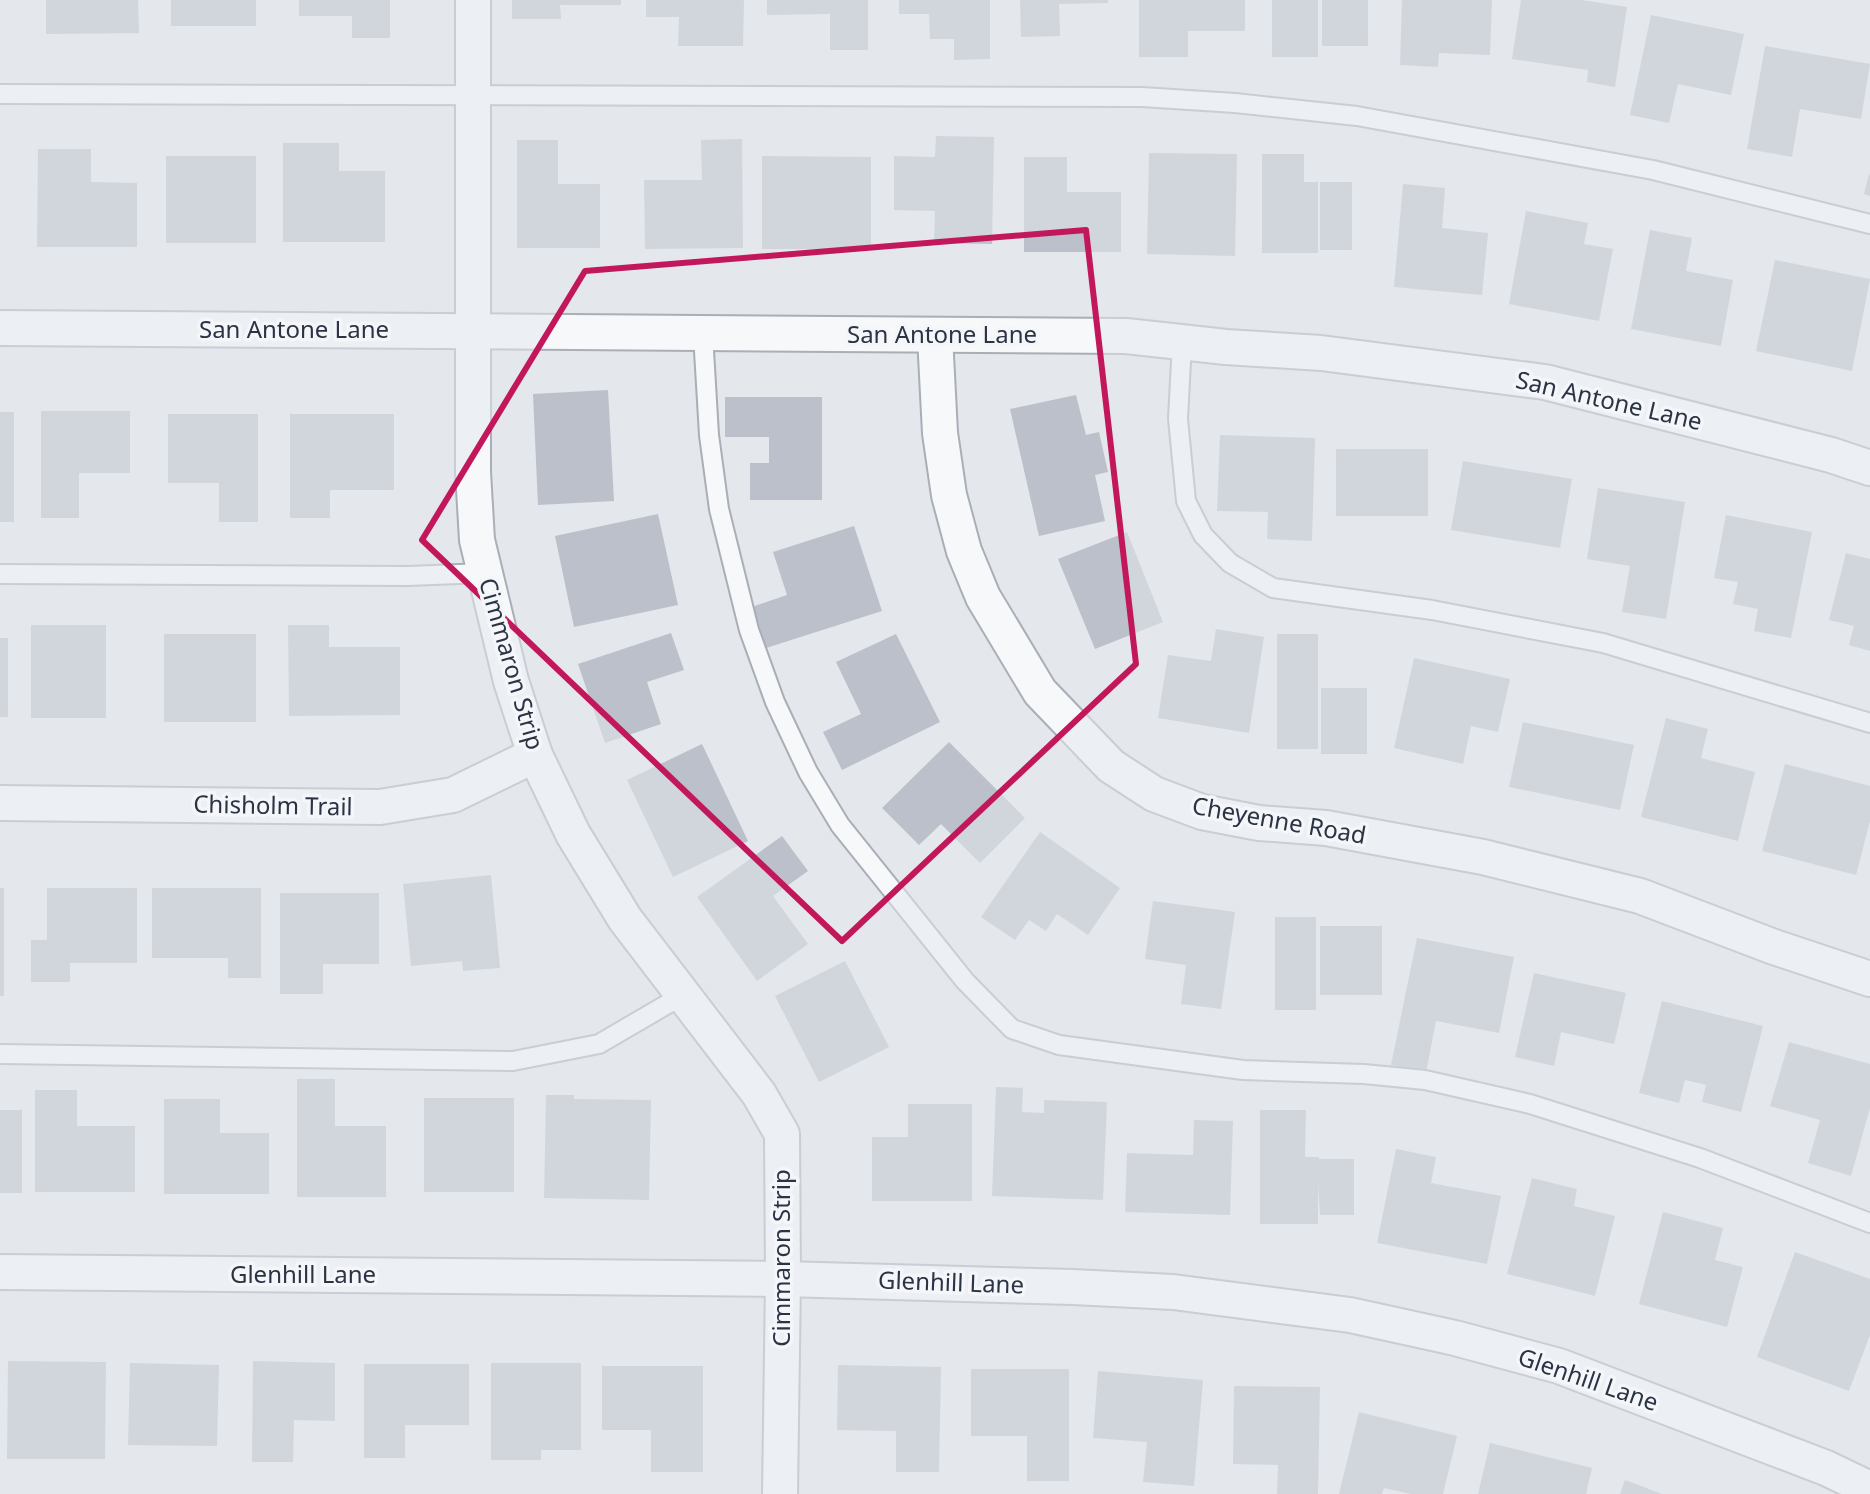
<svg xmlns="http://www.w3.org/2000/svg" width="1870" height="1494" viewBox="0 0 1870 1494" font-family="'Noto Sans',sans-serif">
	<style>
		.building { fill: #bbc0ca }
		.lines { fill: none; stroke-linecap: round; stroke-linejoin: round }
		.lane-casing { stroke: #a9aeb7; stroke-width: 22 }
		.street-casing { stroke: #a9aeb7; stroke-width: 38 }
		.lane { stroke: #f7f8fa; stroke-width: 18 }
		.street { stroke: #f7f8fa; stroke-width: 34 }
		.marked { fill: none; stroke: #c2185b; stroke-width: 6; stroke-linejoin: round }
		.labels { text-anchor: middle; stroke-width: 7; stroke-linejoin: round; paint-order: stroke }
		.street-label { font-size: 24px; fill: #2b3445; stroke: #f4f6f9 }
	</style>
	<rect width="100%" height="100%" fill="#e4e7ec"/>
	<g class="building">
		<polygon points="46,0 138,0 139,33 46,34"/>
		<rect x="171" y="0" width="85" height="26"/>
		<polygon points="299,0 390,0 390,38 352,38 352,16 299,16"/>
		<polygon points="512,0 621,0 621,5 560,5 561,19 512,19"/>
		<polygon points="646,0 744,0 743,46 678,46 679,17 646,17"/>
		<polygon points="767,0 868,0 868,50 830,50 830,14 767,15"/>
		<polygon points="899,0 990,0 990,59 954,60 954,39 930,39 929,14 899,14"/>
		<polygon points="1020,0 1108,0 1108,3 1059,4 1060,36 1021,37"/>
		<polygon points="1139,0 1245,0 1245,31 1188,31 1188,57 1139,57"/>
		<rect x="1272" y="0" width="46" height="57"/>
		<rect x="1322" y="0" width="46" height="46"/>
		<polygon points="1402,0 1492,0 1490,55 1439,53 1438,67 1400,65"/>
		<polygon points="1521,0 1582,0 1627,7 1615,87 1587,82 1588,70 1512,59"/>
		<polygon points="1651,15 1744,34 1731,95 1678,84 1669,123 1630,115"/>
		<polygon points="1765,46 1870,64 1861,119 1800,109 1792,157 1747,149"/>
		<polygon points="936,136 994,137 992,244 934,243 935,211 894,210 894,156 935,157"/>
		<polygon points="742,139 743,248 645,249 644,180 702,180 701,140"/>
		<polygon points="517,140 558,140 558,184 600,184 600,248 517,248"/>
		<polygon points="283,143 339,143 339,171 385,171 385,242 283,242"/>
		<polygon points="38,149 91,149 91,182 137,183 137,247 37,247"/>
		<polygon points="1149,153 1237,154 1235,256 1147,254"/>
		<polygon points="1262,154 1304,154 1304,182 1318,182 1318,253 1262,253"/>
		<rect x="166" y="156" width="90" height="87"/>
		<polygon points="762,156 871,157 871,249 762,249"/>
		<polygon points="1024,157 1067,157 1067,192 1121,192 1121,252 1024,252"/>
		<polygon points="1869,174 1870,174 1870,196 1864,194"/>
		<rect x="1320" y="182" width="32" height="68"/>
		<polygon points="1403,184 1445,188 1442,228 1488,233 1482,295 1394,287"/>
		<polygon points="1526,211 1588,223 1584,244 1613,249 1599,321 1509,304"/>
		<polygon points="1650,230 1692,238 1686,271 1733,280 1721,346 1631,329"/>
		<polygon points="1775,260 1870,279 1852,371 1756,351"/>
		<polygon points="608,390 614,501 538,505 533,394"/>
		<polygon points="1076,395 1086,435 1099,432 1108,472 1095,475 1105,521 1039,536 1010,409"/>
		<polygon points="725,397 822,397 822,500 750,500 750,463 769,463 769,437 725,437"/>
		<polygon points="41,411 130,411 130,473 79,473 79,518 41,518"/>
		<rect x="0" y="412" width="14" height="110"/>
		<polygon points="168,414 258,414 258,522 219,522 219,483 168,483"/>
		<polygon points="290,414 394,414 394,490 330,490 330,518 290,518"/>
		<polygon points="1220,435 1315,438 1312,541 1267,539 1268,512 1217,511"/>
		<rect x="1336" y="449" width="92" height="67"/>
		<polygon points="1463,461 1572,479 1560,548 1451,530"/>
		<polygon points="1598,488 1685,502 1666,619 1622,612 1630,566 1587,559"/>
		<polygon points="658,514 678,605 574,627 555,536"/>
		<polygon points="1726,515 1812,532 1791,638 1754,631 1758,609 1733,604 1738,582 1714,578"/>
		<polygon points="854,526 882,611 763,649 749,608 787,595 773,552"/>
		<polygon points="1127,532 1163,622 1095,649 1058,559"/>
		<polygon points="1846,553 1870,559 1870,651 1849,645 1854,626 1829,620"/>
		<rect x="31" y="625" width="75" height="93"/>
		<polygon points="288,625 329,625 329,647 400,647 400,715 289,716"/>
		<polygon points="1216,629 1264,637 1249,733 1158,718 1168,655 1211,661"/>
		<polygon points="671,633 684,670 647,682 661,724 605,743 578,664"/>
		<rect x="164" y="634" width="92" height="88"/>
		<polygon points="896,634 940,722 842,770 823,732 861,714 836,662"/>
		<rect x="1277" y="634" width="41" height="115"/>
		<rect x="0" y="638" width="8" height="79"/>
		<polygon points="1414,658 1510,679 1498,732 1471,726 1463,764 1394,748"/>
		<rect x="1321" y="688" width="46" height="66"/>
		<polygon points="1666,718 1708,729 1701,758 1755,772 1738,841 1641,817"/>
		<polygon points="1523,722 1634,745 1620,810 1509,787"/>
		<polygon points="949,742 1025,818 980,863 941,824 919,845 882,808"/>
		<polygon points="702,744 748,841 673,877 627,780"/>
		<polygon points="1785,764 1870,786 1870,821 1856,875 1762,851"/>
		<polygon points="1040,832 1120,888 1088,935 1057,914 1046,931 1029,920 1015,940 981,917"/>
		<polygon points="782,836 808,871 773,896 808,944 757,981 697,897"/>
		<polygon points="491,875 500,968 463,971 462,961 411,966 403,884"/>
		<rect x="0" y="888" width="4" height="108"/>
		<polygon points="47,888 137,888 137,963 70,963 70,982 31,982 31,940 47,940"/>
		<polygon points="152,888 261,888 261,978 228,978 228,958 152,958"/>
		<polygon points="280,893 379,893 379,964 323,964 323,994 280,994"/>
		<polygon points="1153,901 1235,912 1221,1009 1181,1004 1186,965 1145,959"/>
		<rect x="1275" y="917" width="41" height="93"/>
		<rect x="1320" y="926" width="62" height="69"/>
		<polygon points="1417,938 1514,957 1499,1033 1436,1021 1426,1072 1391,1065"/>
		<polygon points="845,961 889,1047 819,1082 775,996"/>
		<polygon points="1534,973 1626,993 1614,1044 1561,1032 1554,1066 1515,1057"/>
		<polygon points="1662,1001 1763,1026 1741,1112 1702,1102 1706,1085 1685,1080 1679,1103 1639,1093"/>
		<polygon points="1789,1042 1870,1064 1870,1108 1851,1176 1808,1163 1820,1120 1770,1106"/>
		<polygon points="297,1079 335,1079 335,1126 386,1126 386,1197 297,1197"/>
		<polygon points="996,1087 1023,1088 1022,1112 1044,1113 1044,1100 1107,1102 1103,1200 992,1196"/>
		<polygon points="35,1090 77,1090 77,1126 135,1126 135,1192 35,1192"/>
		<polygon points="546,1095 574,1095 574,1099 651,1100 649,1200 544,1198"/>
		<rect x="424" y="1098" width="90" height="94"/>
		<polygon points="164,1099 220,1099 220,1133 269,1133 269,1194 164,1194"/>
		<polygon points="908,1104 972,1104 972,1201 872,1201 872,1137 908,1137"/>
		<rect x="0" y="1110" width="22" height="83"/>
		<polygon points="1260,1110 1306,1110 1305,1157 1319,1157 1319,1159 1354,1159 1354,1215 1320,1215 1318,1183 1318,1224 1260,1224"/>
		<polygon points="1194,1120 1233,1121 1230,1215 1125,1212 1127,1153 1193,1155"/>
		<polygon points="1396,1149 1436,1157 1431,1183 1501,1196 1487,1264 1377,1243"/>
		<polygon points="1532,1178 1577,1189 1574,1206 1615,1216 1595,1296 1507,1274"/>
		<polygon points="1663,1212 1723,1228 1715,1260 1743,1267 1727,1327 1639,1304"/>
		<polygon points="1795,1252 1870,1279 1870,1335 1849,1391 1757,1357"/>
		<polygon points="8,1361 106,1362 105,1459 7,1459"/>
		<polygon points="253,1361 335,1363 335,1421 294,1420 293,1462 252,1462"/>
		<polygon points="130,1363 219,1365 217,1446 128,1445"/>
		<polygon points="491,1363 581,1363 581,1450 541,1450 541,1460 491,1460"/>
		<polygon points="364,1364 469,1364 469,1425 405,1425 405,1458 364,1458"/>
		<polygon points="838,1365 941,1367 939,1472 896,1472 896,1431 837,1430"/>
		<polygon points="602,1366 703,1366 703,1472 651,1472 651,1430 602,1430"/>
		<polygon points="971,1369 1069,1369 1069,1481 1027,1481 1027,1436 971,1436"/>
		<polygon points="1098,1371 1203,1380 1194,1486 1143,1482 1147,1442 1093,1438"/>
		<polygon points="1234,1386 1320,1387 1318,1494 1277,1494 1278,1465 1233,1464"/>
		<polygon points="1359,1412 1457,1436 1443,1494 1411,1494 1384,1488 1382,1494 1339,1494"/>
		<polygon points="1490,1443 1592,1468 1586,1494 1478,1494"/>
		<polygon points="1625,1480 1662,1494 1620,1494"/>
	</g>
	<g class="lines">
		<g class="lane-casing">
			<g id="lane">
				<polyline points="0,94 1142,97 1235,103 1357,116 1653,170 1870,224"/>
				<polyline points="703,334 709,435 719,509 749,630 775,702 808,772 840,825 965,981 1012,1029 1059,1045 1243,1070 1364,1074 1425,1080 1530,1104 1700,1158 1870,1223"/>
				<polyline points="1182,342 1178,419 1186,501 1203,535 1230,563 1273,588 1432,610 1603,643 1870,723"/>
				<polyline points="0,574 408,576 485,573"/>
				<polyline points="0,1054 513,1061 599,1044 683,995"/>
			</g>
		</g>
		<g class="street-casing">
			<g id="street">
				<polyline points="473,0 473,472 477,540 511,681 535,755 573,834 625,919 759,1094 782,1134 783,1279 780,1494"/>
				<polyline points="0,328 1126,336 1226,347 1321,353 1545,382 1831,455 1870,468"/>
				<polyline points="935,336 940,433 949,495 964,551 983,597 1040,692 1111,766 1154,794 1202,812 1259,823 1326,828 1483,857 1640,896 1774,947 1870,979"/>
				<polyline points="0,803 380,807 453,795 535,755"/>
				<polyline points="0,1272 783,1279 1073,1287 1173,1292 1350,1315 1455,1338 1559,1366 1826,1468 1870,1489"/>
			</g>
		</g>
		<use href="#lane" class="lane"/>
		<use href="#street" class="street"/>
	</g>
	<path d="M0 0H1870V1494H0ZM1086 230 1136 664 842 941 422 540 585 271Z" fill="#e4e7ec" fill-opacity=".55" fill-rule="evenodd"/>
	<path class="marked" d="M1086 230 1136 664 842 941 422 540 585 271Z"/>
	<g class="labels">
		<g class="street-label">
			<text x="294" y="338">San Antone Lane</text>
			<text x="942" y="343">San Antone Lane</text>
			<text transform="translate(1609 401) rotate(13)" y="8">San Antone Lane</text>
			<text transform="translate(511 664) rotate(74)" y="8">Cimmaron Strip</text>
			<text transform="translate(273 806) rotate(1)" y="8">Chisholm Trail</text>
			<text transform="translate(1279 821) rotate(10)" y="8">Cheyenne Road</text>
			<text transform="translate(782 1258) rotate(-90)" y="8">Cimmaron Strip</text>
			<text x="303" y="1283">Glenhill Lane</text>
			<text transform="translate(951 1283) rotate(2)" y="8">Glenhill Lane</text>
			<text transform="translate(1588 1380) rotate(19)" y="8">Glenhill Lane</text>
		</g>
	</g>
</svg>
